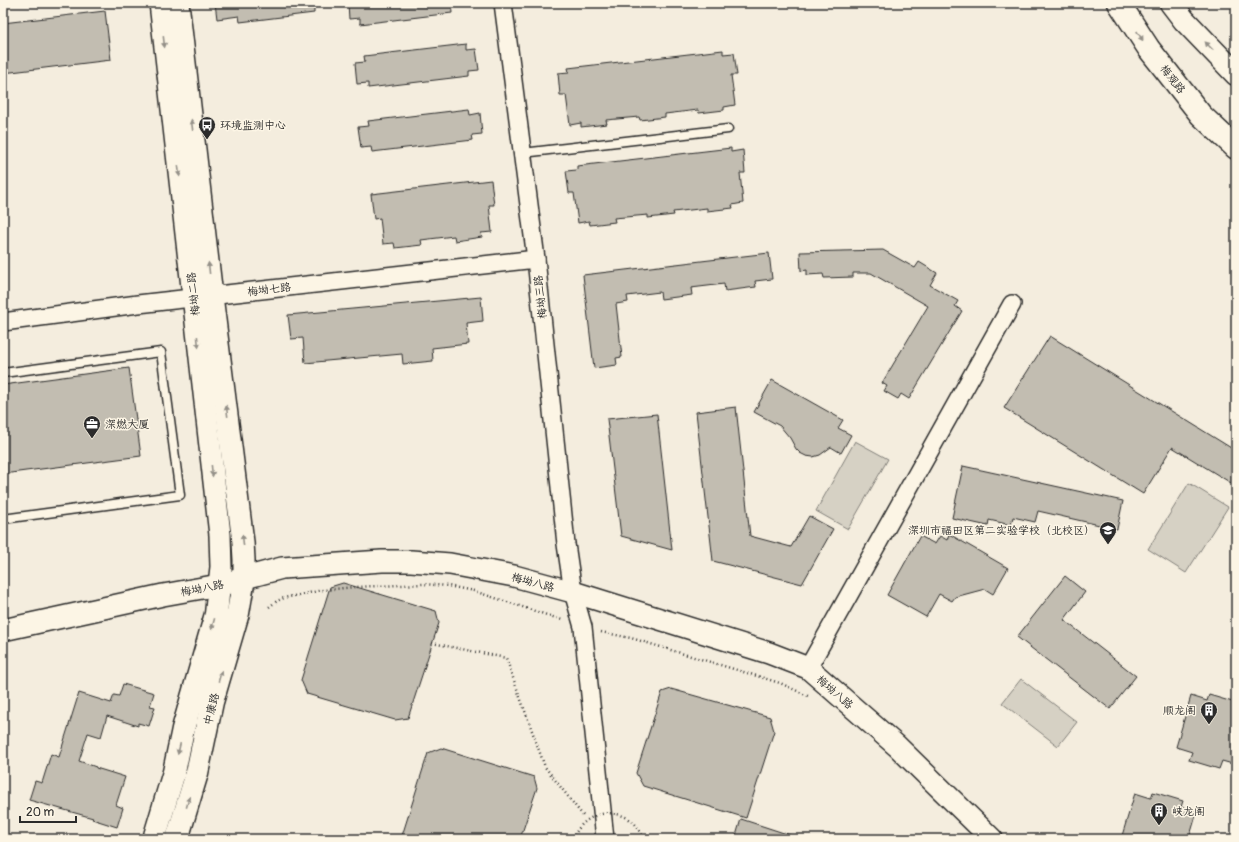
<svg xmlns="http://www.w3.org/2000/svg" width="1239" height="842" viewBox="0 0 1239 842" font-family="Pangolin,'LXGW WenKai TC',sans-serif">
	<style>
		.green { fill: #d6d1c4; stroke: #807e78 }
		.building { fill: #c2bdb1; stroke: #2b2b2b }
		.lines { fill: none; stroke-linecap: round; stroke-linejoin: round }
		.service-casing { stroke: #2b2b2b; stroke-width: 11 }
		.minor-casing { stroke: #2b2b2b; stroke-width: 20 }
		.tertiary-casing { stroke: #2b2b2b; stroke-width: 24 }
		.secondary-casing { stroke: #2b2b2b; stroke-width: 25 }
		.trunk-casing { stroke: #2b2b2b; stroke-width: 25 }
		.path { stroke: #2b2b2b; stroke-width: 2.5; stroke-dasharray: 1 3; stroke-linecap: butt }
		.service { stroke: #fcf5e5; stroke-width: 8 }
		.minor { stroke: #fcf5e5; stroke-width: 17 }
		.tertiary { stroke: #fcf5e5; stroke-width: 21 }
		.secondary { stroke: #fcf5e5; stroke-width: 22 }
		.trunk { stroke: #fcf5e5; stroke-width: 22 }
		.path-bridge { stroke: #2b2b2b; stroke-width: 2.5; stroke-dasharray: 1 3; stroke-linecap: butt }
		.oneway { fill: #949088 }
		.labels { text-anchor: middle; stroke-width: 3; stroke-linejoin: round; paint-order: stroke }
		.street-label { font-size: 11px; fill: #2b2b2b; stroke: #fcf5e5 }
		.poi-label { font-size: 11px; fill: #2b2b2b; stroke: #fcf5e5; text-anchor: start }
	</style>
	<rect width="100%" height="100%" fill="#f4edde"/>
	<filter id="ink" filterUnits="userSpaceOnUse"><feTurbulence type="fractalNoise" baseFrequency=".025" numOctaves="2"/><feDisplacementMap in="SourceGraphic" scale="8" xChannelSelector="R" yChannelSelector="G"/><feConvolveMatrix kernelMatrix="1 2 1 2 8 2 1 2 1" color-interpolation-filters="sRGB"/></filter>
	<g filter="url(#ink)">
		<g class="green">
			<polygon points="855,441 888,459 848,529 816,511"/>
			<polygon points="1189,483 1228,507 1186,573 1148,549"/>
			<polygon points="1021,679 1077,722 1058,746 1002,703"/>
		</g>
		<g class="building">
			<polygon points="215,3 314,3 314,13 240,22 239,16 217,19"/>
			<polygon points="348,3 451,3 452,13 360,24 360,18 349,19"/>
			<polygon points="105,11 111,60 3,73 3,23"/>
			<polygon points="466,44 466,50 476,49 479,70 469,71 469,76 368,88 368,83 357,84 355,63 365,62 364,56"/>
			<polygon points="723,50 723,54 734,53 737,75 731,75 735,105 724,107 724,110 699,113 698,110 665,114 665,117 640,120 639,117 606,120 607,124 581,127 581,123 570,125 566,95 560,95 558,73 569,72 568,68"/>
			<polygon points="469,109 470,115 480,113 482,134 472,135 473,140 372,152 371,147 361,148 358,127 369,126 368,121"/>
			<polygon points="731,148 731,152 743,150 745,173 740,173 743,203 732,205 733,208 707,211 707,208 673,212 674,215 648,218 648,215 614,218 615,222 590,225 589,221 578,223 574,193 569,193 566,171 577,170 577,166"/>
			<polygon points="491,180 494,205 489,205 492,232 481,233 482,237 455,241 454,236 421,240 422,245 395,248 394,243 383,244 380,218 374,219 371,194"/>
			<polygon points="883,250 915,268 919,262 937,273 930,285 958,301 955,306 962,311 909,399 901,394 898,399 884,391 887,386 882,383 928,306 871,273 853,273 853,277 824,278 823,274 807,275 807,270 801,271 800,252"/>
			<polygon points="769,253 772,279 755,281 756,287 725,291 724,284 691,288 692,295 661,299 660,292 627,296 628,302 616,304 622,357 616,358 617,365 594,368 583,275"/>
			<polygon points="481,297 483,321 466,323 468,344 432,348 433,361 403,364 402,354 305,363 303,338 291,339 288,315"/>
			<polygon points="1050,336 1236,451 1236,486 1172,447 1143,494 1004,408"/>
			<polygon points="129,368 141,456 3,474 3,385"/>
			<polygon points="772,380 843,420 838,428 851,435 841,453 831,447 820,455 813,457 806,456 800,453 796,449 790,438 780,426 754,412"/>
			<polygon points="736,407 750,536 791,547 809,516 833,529 802,584 713,561 696,412"/>
			<polygon points="657,414 672,550 621,536 607,419"/>
			<polygon points="963,466 1123,501 1117,529 1038,511 1035,522 1013,517 1011,525 989,520 988,526 952,518"/>
			<polygon points="949,534 1008,568 993,594 985,589 955,597 952,601 939,594 926,617 887,595 920,536 935,544 940,536 947,540"/>
			<polygon points="1065,576 1085,592 1064,620 1136,676 1110,709 1017,637"/>
			<polygon points="343,583 436,611 439,623 408,718 395,720 307,694 301,680 330,587"/>
			<polygon points="123,684 154,693 150,706 155,707 149,726 138,723 138,726 107,716 101,737 88,733 79,761 96,767 96,768 125,777 116,805 123,808 117,827 92,819 93,818 29,800 35,781 42,783 51,754 59,757 79,693 111,703 114,695 119,696"/>
			<polygon points="671,689 770,717 774,731 746,818 643,786 636,773 662,692"/>
			<polygon points="1209,695 1236,703 1236,765 1222,761 1219,769 1189,760 1192,752 1176,747 1191,696 1207,701"/>
			<polygon points="441,748 534,777 537,788 520,839 401,839 428,753"/>
			<polygon points="1153,792 1183,801 1181,807 1197,812 1189,839 1121,839 1135,793 1151,798"/>
			<polygon points="741,819 793,836 792,839 735,839"/>
		</g>
		<g class="lines">
			<g class="service-casing">
				<g id="service">
					<polyline points="523,153 728,129"/>
					<polyline points="3,373 161,352 180,495 3,519"/>
				</g>
			</g>
			<g class="minor-casing">
				<g id="minor">
					<polyline points="503,3 536,259 566,544 573,592 583,627 605,839"/>
					<polyline points="3,322 138,304 536,259"/>
					<polyline points="808,668 1012,304"/>
				</g>
			</g>
			<g class="tertiary-casing">
				<g id="tertiary">
					<polyline points="160,3 220,535 221,567 219,585"/>
					<polyline points="178,3 212,296 243,542 244,560 244,578"/>
					<polyline points="3,630 163,595 219,585 282,568 382,561 411,561 450,564 514,576 573,592 769,653 808,668 897,746 992,839"/>
				</g>
			</g>
			<g class="secondary-casing">
				<g id="secondary">
					<polyline points="154,839 174,772 183,729 216,614 219,585"/>
					<polyline points="177,839 197,773 212,702 238,613 244,578"/>
				</g>
			</g>
			<g class="trunk-casing">
				<g id="trunk">
					<polyline points="1119,3 1149,49 1201,115 1236,148"/>
					<polyline points="1171,3 1184,20 1236,74"/>
				</g>
			</g>
			<g class="path">
				<polyline points="269,607 277,601 284,598 323,590 355,587 423,584 448,586 474,591 562,620"/>
				<polyline points="601,632 631,638 780,683 808,696"/>
				<polyline points="432,643 506,658 545,767 584,817"/>
				<polyline points="521,837 526,839"/>
			</g>
			<use href="#service" class="service"/>
			<use href="#minor" class="minor"/>
			<use href="#tertiary" class="tertiary"/>
			<use href="#secondary" class="secondary"/>
			<use href="#trunk" class="trunk"/>
			<path class="path-bridge" d="M573 839C581 816 608 806 629 819 637 824 640 831 644 839"/>
		</g>
		<defs><path id="oneway-solid" d="M-6-.8H1V-3.2L6.5 0L1 3.2V.8H-6Z"/></defs>
		<g class="oneway">
			<use href="#oneway-solid" transform="translate(1140 36) rotate(57)"/>
			<use href="#oneway-solid" transform="translate(164 42) rotate(83)"/>
			<use href="#oneway-solid" transform="translate(1209 46) rotate(-134)"/>
			<use href="#oneway-solid" transform="translate(192 125) rotate(-97)"/>
			<use href="#oneway-solid" transform="translate(179 171) rotate(83)"/>
			<use href="#oneway-solid" transform="translate(209 268) rotate(-96)"/>
			<use href="#oneway-solid" transform="translate(198 342) rotate(84)"/>
			<use href="#oneway-solid" transform="translate(227 411) rotate(-97)"/>
			<use href="#oneway-solid" transform="translate(212 471) rotate(84)"/>
			<use href="#oneway-solid" transform="translate(243 540) rotate(-96)"/>
			<use href="#oneway-solid" transform="translate(213 624) rotate(106)"/>
			<use href="#oneway-solid" transform="translate(220 676) rotate(-74)"/>
			<use href="#oneway-solid" transform="translate(179 749) rotate(103)"/>
			<use href="#oneway-solid" transform="translate(188 802) rotate(-74)"/>
		</g>
	</g>
	<defs>
		<g id="bus-pin" transform="scale(0.9)"><path d="M0 17L-7.5 6A9.5 9.5 0 1 1 7.5 6Z" fill="#2b2b2b" stroke="#fcf5e5"/><path d="M-5-6H5V4H4V6H2V4H-2V6H-4V4H-5ZM-3.5-4V0h7V-4ZM-3.5 1.2v1.5H-2V1.2ZM2 1.2v1.5H3.5V1.2Z" fill="#fff"/></g>
		<g id="office-pin" transform="scale(0.9)"><path d="M0 17L-7.5 6A9.5 9.5 0 1 1 7.5 6Z" fill="#2b2b2b" stroke="#fcf5e5"/><path d="M-6-3h4V-5.5h4V-3h4V5H-6ZM-1-4.5V-3h2v-1.5ZM-6 0V1H6V0Z" fill="#fff"/></g>
		<g id="school-pin" transform="scale(0.9)"><path d="M0 17L-7.5 6A9.5 9.5 0 1 1 7.5 6Z" fill="#2b2b2b" stroke="#fcf5e5"/><path d="M0-5L7-2L0 1L-7-2ZM-4 1L0 2.5L4 1V4Q0 6-4 4Z" fill="#fff"/></g>
		<g id="building-pin" transform="scale(0.9)"><path d="M0 17L-7.5 6A9.5 9.5 0 1 1 7.5 6Z" fill="#2b2b2b" stroke="#fcf5e5"/><path d="M-4-6H4V6H1V3H-1V6H-4ZM-2.5-4.3h1.7v1.8h-1.7ZM.8-4.3h1.7v1.8H.8ZM-2.5-1h1.7V.8h-1.7ZM.8-1h1.7V.8H.8Z" fill="#fff"/></g>
	</defs>
	<g fill-rule="evenodd">
		<use href="#bus-pin" x="207" y="125"/>
		<use href="#office-pin" x="92" y="424"/>
		<use href="#school-pin" x="1108" y="530"/>
		<use href="#building-pin" x="1209" y="710"/>
		<use href="#building-pin" x="1159" y="811"/>
	</g>
	<g class="labels">
		<g class="street-label">
			<text transform="translate(1173 79) rotate(52)" y="4">梅观路</text>
			<text transform="translate(269 289) rotate(-7)" y="4">梅坳七路</text>
			<text transform="translate(193 294) rotate(-96)" y="4">梅坳二路</text>
			<text transform="translate(540 297) rotate(-96)" y="4">梅坳三路</text>
			<text transform="translate(533 582) rotate(15)" y="4">梅坳八路</text>
			<text transform="translate(202 588) rotate(-11)" y="4">梅坳八路</text>
			<text transform="translate(835 692) rotate(41)" y="4">梅坳八路</text>
			<text transform="translate(211 709) rotate(-76)" y="4">中康路</text>
		</g>
		<g class="poi-label">
			<text x="220" y="129">环境监测中心</text>
			<text x="105" y="428">深燃大厦</text>
			<text x="1095" y="534" text-anchor="end">深圳市福田区第二实验学校（北校区）</text>
			<text x="1196" y="714" text-anchor="end">顺龙阁</text>
			<text x="1172" y="815">峡龙阁</text>
		</g>
	</g>
	<rect width="1239" height="842" fill="none" stroke="#fcf5e5" stroke-width="16"/>
	<rect x="8" y="8" width="1223" height="826" fill="none" stroke="#2b2b2b" stroke-width="1.5" filter="url(#ink)"/>
	<path d="M20 816v6h56v-6" fill="none" stroke="#2b2b2b" stroke-width="2"/>
	<text x="26" y="816" font-size="12" fill="#2b2b2b" stroke="#fcf5e5" stroke-width="3" paint-order="stroke">20 m</text>
</svg>
